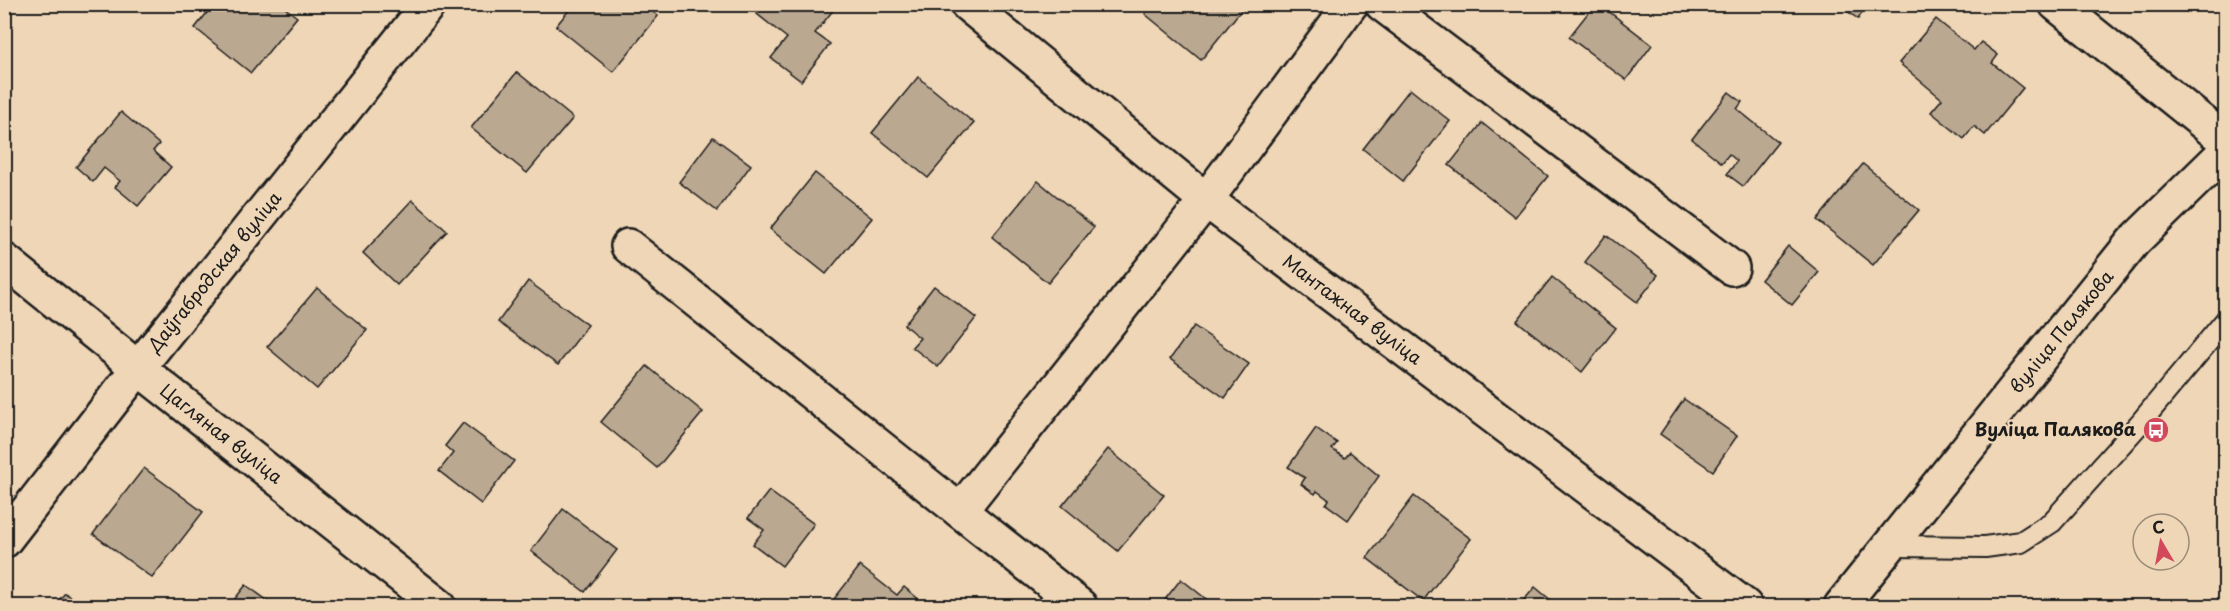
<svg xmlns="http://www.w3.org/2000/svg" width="2230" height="611" viewBox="0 0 2230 611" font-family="'Playpen Sans',sans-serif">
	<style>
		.building { fill: #bba891; stroke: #1c1c1c; stroke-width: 1.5 }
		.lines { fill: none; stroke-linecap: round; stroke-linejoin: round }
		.service-casing { stroke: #1c1c1c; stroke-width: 24 }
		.minor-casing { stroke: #1c1c1c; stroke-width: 38 }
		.tertiary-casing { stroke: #1c1c1c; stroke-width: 38 }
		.service { stroke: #efd6b7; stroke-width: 20 }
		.minor { stroke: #efd6b7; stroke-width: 33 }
		.tertiary { stroke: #efd6b7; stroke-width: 33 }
		.labels { text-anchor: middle; stroke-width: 4.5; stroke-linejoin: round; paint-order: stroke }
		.street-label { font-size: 18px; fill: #1c1c1c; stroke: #efd6b7 }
		.poi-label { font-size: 18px; font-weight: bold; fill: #1c1c1c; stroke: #efd6b7; text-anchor: end }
	</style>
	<rect width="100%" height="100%" fill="#efd6b7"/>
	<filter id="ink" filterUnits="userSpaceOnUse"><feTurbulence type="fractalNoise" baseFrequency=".0167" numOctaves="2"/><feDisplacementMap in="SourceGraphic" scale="12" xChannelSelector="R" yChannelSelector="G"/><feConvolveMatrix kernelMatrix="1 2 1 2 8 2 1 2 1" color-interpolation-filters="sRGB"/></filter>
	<g filter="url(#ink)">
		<g class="building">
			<polygon points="214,4 280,4 297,17 251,73 195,28"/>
			<polygon points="574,4 644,4 658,16 613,72 556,26"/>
			<polygon points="764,4 838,4 815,33 830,44 801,81 771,58 787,38 757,14"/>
			<polygon points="1153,4 1246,4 1201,60 1145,14"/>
			<polygon points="1595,4 1599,4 1652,45 1626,80 1569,37"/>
			<polygon points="1838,4 1868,4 1858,19"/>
			<polygon points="1936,19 1974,50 1981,42 1998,55 1992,63 2023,88 1985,135 1974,126 1964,139 1931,112 1942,99 1899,63"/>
			<polygon points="4,52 11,57 4,66"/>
			<polygon points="517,72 573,118 527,173 471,128"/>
			<polygon points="918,77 974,123 928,178 872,133"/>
			<polygon points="1410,89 1450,121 1403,181 1363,149"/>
			<polygon points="1729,92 1742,102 1737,109 1778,142 1743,186 1727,174 1737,161 1729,154 1722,163 1692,139"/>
			<polygon points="121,112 159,144 153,151 171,167 138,206 115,187 120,181 104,168 93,182 76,167"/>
			<polygon points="1482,123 1548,176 1515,217 1449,165"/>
			<polygon points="713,137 751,165 717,211 679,182"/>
			<polygon points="1863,164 1919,210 1873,265 1817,220"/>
			<polygon points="815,173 872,218 826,274 770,229"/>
			<polygon points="1038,181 1094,227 1048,283 992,237"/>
			<polygon points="412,200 447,231 397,285 363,253"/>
			<polygon points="1606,235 1658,275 1637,302 1585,262"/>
			<polygon points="1788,246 1819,272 1792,305 1761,280"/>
			<polygon points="1552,277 1616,328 1582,372 1517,321"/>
			<polygon points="528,281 588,325 558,365 498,322"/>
			<polygon points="934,286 976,318 938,367 912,347 920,338 904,325"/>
			<polygon points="317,288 367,330 317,389 267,347"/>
			<polygon points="1194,326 1249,364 1225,398 1170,359"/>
			<polygon points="647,366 703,412 657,468 601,422"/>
			<polygon points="1684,399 1737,436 1713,471 1660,434"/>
			<polygon points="463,423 514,461 481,504 439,471 453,453 445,446"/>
			<polygon points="1316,428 1337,443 1332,449 1345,458 1350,452 1379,476 1348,520 1326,504 1329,500 1317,491 1315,494 1301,484 1305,478 1288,467"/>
			<polygon points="1108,449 1164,495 1118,551 1062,506"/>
			<polygon points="144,468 203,512 152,578 93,534"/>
			<polygon points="769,491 814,524 782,566 753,544 764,530 748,518"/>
			<polygon points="1414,496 1471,539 1423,601 1367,558"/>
			<polygon points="563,509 617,550 585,592 531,551"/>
			<polygon points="860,566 897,595 904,587 921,601 917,606 844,606 834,599"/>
			<polygon points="1181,579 1215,606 1160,606"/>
			<polygon points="246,585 275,606 229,606"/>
			<polygon points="1535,587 1558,606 1519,606"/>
			<polygon points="65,593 83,606 54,606"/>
		</g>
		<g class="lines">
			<g class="service-casing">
				<polyline id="service" points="1891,546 1985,547 2021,542 2052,522 2141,422 2226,320"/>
			</g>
			<g class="minor-casing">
				<g id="minor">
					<polyline points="967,4 1206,200 1745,606"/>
					<polyline points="1382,4 1732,268"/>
					<polyline points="2056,4 2226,141"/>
					<polyline points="628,246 960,511 1206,200 1351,4"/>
					<polyline points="4,260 138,368 439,606"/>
					<polyline points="960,511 1080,606"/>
					<polyline points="4,541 138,368 429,4"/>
				</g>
			</g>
			<g class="tertiary-casing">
				<polyline id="tertiary" points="1841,606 2133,242 2226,151"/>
			</g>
			<use href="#service" class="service"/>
			<use href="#minor" class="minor"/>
			<use href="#tertiary" class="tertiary"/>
		</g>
	</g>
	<defs>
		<g id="bus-disc" transform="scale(1.35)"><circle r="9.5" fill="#d1495b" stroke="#efd6b7"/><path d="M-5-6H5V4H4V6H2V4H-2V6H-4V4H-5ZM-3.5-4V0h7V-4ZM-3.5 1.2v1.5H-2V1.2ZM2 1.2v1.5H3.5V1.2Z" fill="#fff"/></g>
	</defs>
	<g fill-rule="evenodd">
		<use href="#bus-disc" x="2156" y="430"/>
	</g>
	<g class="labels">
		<g class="street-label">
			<text transform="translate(215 272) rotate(-51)" y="6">Даўгабродская вуліца</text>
			<text transform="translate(1352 310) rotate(37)" y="6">Мантажная вуліца</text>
			<text transform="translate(2062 332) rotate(-51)" y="6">вуліца Палякова</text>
			<text transform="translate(221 434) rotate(38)" y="6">Цагляная вуліца</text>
		</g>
		<g class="poi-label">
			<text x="2136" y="436">Вуліца Палякова</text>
		</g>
	</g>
	<rect width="2230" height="611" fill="none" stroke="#efd6b7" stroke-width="24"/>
	<rect x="12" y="12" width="2206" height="587" fill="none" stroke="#1c1c1c" stroke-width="2" filter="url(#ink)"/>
	<g transform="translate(2161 542) rotate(350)"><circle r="28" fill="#efd6b7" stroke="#9b8c79" stroke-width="1.5"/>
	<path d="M0-4.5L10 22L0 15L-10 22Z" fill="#d1495b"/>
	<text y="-9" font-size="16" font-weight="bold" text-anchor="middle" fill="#1c1c1c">С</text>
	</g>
</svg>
